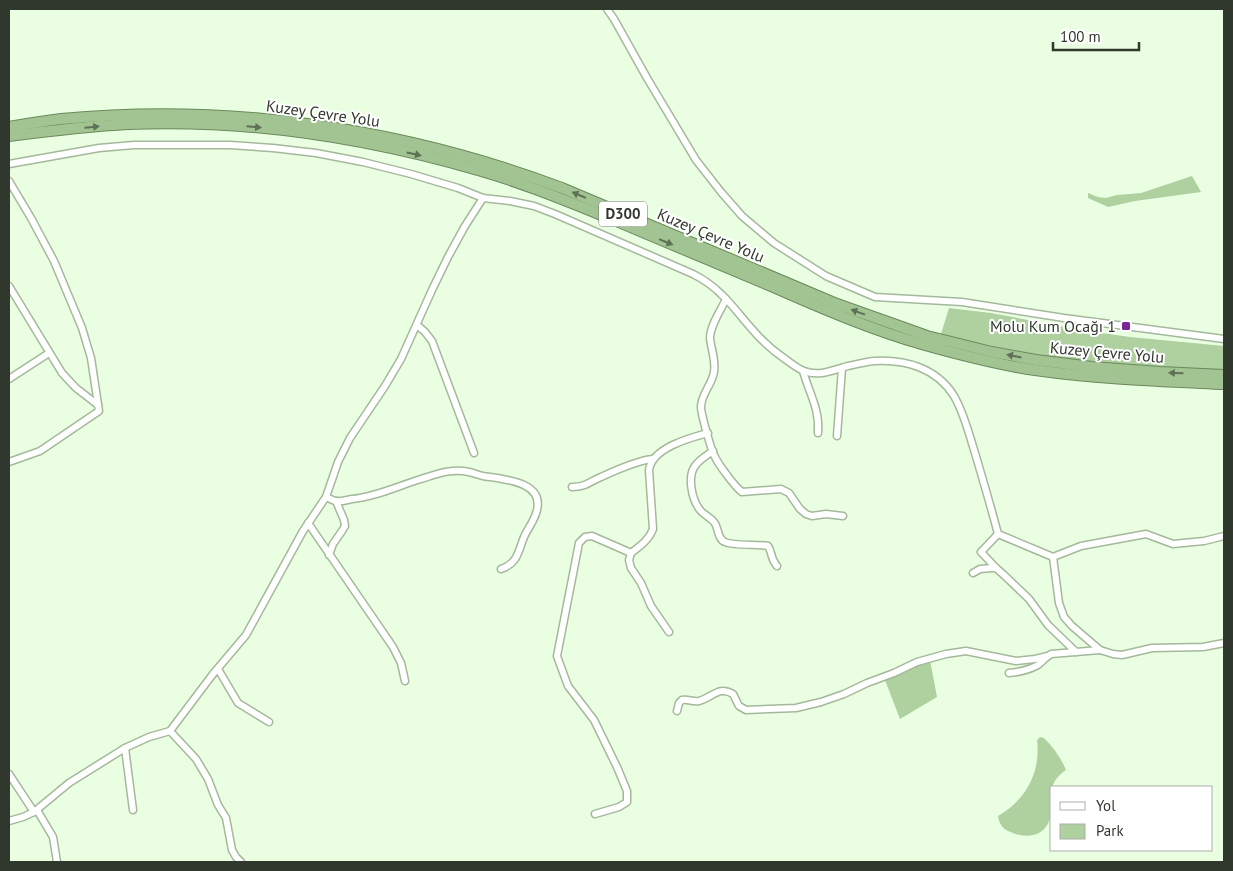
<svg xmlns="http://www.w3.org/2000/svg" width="1233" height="871" viewBox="0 0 1233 871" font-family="'PT Sans',sans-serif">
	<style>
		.green { fill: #afd09f }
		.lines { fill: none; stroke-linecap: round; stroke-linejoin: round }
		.minor-casing { stroke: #a5b89c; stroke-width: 9 }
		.trunk-casing { stroke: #6b895d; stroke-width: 12 }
		.minor { stroke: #fff; stroke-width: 6 }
		.trunk { stroke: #a2c392; stroke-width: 10 }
		.oneway { fill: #5e7055 }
		.poi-dot { fill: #7a2797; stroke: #fff; stroke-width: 2 }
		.labels { text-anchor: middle; stroke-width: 4; stroke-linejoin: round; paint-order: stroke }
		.shield { fill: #fff; stroke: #6e746c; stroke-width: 1 }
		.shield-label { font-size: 15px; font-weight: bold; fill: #30382d }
		.street-label { font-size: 16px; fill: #30382d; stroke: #fff }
		.poi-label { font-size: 16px; fill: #30382d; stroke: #fff; text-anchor: end }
	</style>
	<rect width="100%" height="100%" fill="#eaffe1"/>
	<g class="green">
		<polygon points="1192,176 1201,192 1135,201 1108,207 1088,198 1088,193 1098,197 1106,198 1117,195 1141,193"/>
		<path d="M949 308 991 313 1081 330 1130 337 1224 346V371C1165 368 1105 366 1046 356 1011 351 976 342 941 334Z"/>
		<polygon points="930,660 937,697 900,719 885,680 909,668"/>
		<path d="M1040 737 1044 738C1054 748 1061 758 1066 770 1060 774 1054 780 1052 788 1049 798 1052 809 1050 818 1045 838 1024 839 1008 831 1002 828 999 823 998 816 1026 800 1041 772 1037 740Z"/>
	</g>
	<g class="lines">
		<g class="minor-casing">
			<g id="minor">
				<polyline points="607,9 614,19 647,78 696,160 721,192 742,216 774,243 826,276 875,297 962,302 1064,318 1224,339"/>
				<path d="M9 164 99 148 134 145H230L273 148 316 153 363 162 411 174 458 188 483 198 510 201 534 206 555 214 693 274C703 279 713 286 721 294 732 304 741 317 751 328 761 340 772 350 785 359 791 363 796 368 804 371 819 377 833 370 848 366 857 364 865 362 874 361 905 359 937 368 954 396 964 413 969 434 975 453 983 480 991 507 998 534"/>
				<polyline points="9,181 31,218 54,261 82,328 91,358 99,411 40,451 9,462"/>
				<polyline points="9,286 62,373 76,388 98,405"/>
				<path d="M726 299C721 310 710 326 710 338 711 349 716 360 714 372 712 385 701 394 701 407 701 414 711 449 714 455 718 464 735 487 742 492L781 489 789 493 800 509 806 514 812 516 826 514 843 516"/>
				<polyline points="417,325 425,332 432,341 474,453"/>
				<path d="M803 371C809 393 820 409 818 433"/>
				<polyline points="9,379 49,353"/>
				<polyline points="837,436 842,368"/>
				<path d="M713 451C707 455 699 460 695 466 687 477 692 500 700 510 704 515 710 517 714 522 719 528 717 539 725 542 734 546 757 544 768 546 772 551 770 558 777 566"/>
				<path d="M572 487C586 487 589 482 601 477 614 471 640 460 653 459"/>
				<path d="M326 497C329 498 333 501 336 501 341 502 347 500 352 499 375 497 398 486 421 479 437 474 452 468 469 472 474 473 478 475 483 476 502 479 544 481 537 510 535 520 528 528 524 537 518 552 518 563 501 569"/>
				<polyline points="308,523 393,647 401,663 405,681"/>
				<polyline points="998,534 1053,557 1081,546 1146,534 1173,544 1204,541 1224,536"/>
				<polyline points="631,553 629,560 631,568 641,583 651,606 669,632"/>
				<polyline points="329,555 333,544 342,531 345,526 344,520 336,501"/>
				<polyline points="1053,557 1059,603 1064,617 1072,626 1100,650 1113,654 1122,655 1152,648 1203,647 1224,643"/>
				<polyline points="996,568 981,552 998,534"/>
				<polyline points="973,573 980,569 992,568 996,568 1004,575 1029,599 1048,625 1076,652"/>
				<polyline points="218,669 238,703 269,722"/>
				<path d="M1009 673C1019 672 1029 670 1038 665 1043 661 1046 657 1051 654L1100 650"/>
				<path d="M677 711 679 703 682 700C688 699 693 702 699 701 712 698 719 685 733 694L739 706 746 710 796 708 821 702 844 694 867 683 894 673 917 662 946 654 966 651 1016 661 1035 659 1048 656"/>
				<polyline points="170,731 196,759 208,779 218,805 226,818 232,850 236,857 241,862"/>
				<polyline points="125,748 133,810"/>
				<polyline points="9,774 34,812"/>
				<polyline points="37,810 53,837 57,862"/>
				<path d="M595 814 619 807 627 802V791L617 767 594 720 568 686 557 656 579 543 585 537 592 536 631 553C640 546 649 540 653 529L649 470C652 448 689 438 708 433"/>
				<polyline points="9,821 23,817 34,812 69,783 125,748 149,737 170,731 213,674 246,635 303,531 326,497 338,462 350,438 385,386 401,359 432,290 448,257 465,226 483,198"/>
			</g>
		</g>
		<g class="trunk-casing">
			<g id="trunk">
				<path d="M9 127C26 124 44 121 61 119 231 103 402 128 562 188L837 304 927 336 992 352 1036 360 1092 367 1160 372 1224 375"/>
				<path d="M9 136C48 131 88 126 128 124 246 119 364 137 478 170 524 183 569 202 614 220 666 242 719 264 771 286 821 308 872 330 925 345 961 355 998 365 1035 370 1098 379 1161 381 1224 384"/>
			</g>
		</g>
		<use href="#minor" class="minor"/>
		<use href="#trunk" class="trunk"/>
	</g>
	<defs><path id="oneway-solid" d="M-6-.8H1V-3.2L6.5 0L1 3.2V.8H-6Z" transform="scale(1.25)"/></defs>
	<g class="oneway">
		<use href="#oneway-solid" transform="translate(92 127) rotate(-5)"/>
		<use href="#oneway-solid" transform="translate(254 127) rotate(5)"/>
		<use href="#oneway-solid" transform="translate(414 154) rotate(12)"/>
		<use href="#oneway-solid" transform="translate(579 195) rotate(-157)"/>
		<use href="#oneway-solid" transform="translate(666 242) rotate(22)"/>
		<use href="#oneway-solid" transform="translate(858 312) rotate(-160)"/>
		<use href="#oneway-solid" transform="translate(1014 356) rotate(-169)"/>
		<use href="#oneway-solid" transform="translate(1176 373) rotate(-178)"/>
	</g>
	<rect class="poi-dot" x="1121" y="321" width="10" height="10" rx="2.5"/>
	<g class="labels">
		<rect class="shield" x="599" y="201.5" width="48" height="25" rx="4"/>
		<g class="shield-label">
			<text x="623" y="219">D300</text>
		</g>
		<g class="street-label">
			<text transform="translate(323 113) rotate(8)" y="6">Kuzey Çevre Yolu</text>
			<text transform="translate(711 235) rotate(23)" y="6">Kuzey Çevre Yolu</text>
			<text transform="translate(1107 352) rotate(5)" y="6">Kuzey Çevre Yolu</text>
		</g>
		<g class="poi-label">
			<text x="1116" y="332">Molu Kum Ocağı 1</text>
		</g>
	</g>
	<rect width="1233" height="871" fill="none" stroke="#30382d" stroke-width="20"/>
	<rect x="1050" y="786" width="162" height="65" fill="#ffffff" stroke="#acafab"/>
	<rect x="1060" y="802" width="25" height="8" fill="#ffffff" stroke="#acafab"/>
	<text x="1096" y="811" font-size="15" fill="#30382d">Yol</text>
	<rect x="1060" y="824" width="25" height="15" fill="#afd09f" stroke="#acafab"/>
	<text x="1096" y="836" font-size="15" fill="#30382d">Park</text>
	<path d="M1053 42v8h86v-8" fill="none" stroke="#30382d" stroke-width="2.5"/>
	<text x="1060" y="42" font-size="15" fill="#30382d" stroke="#ffffff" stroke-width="4" paint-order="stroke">100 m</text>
</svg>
